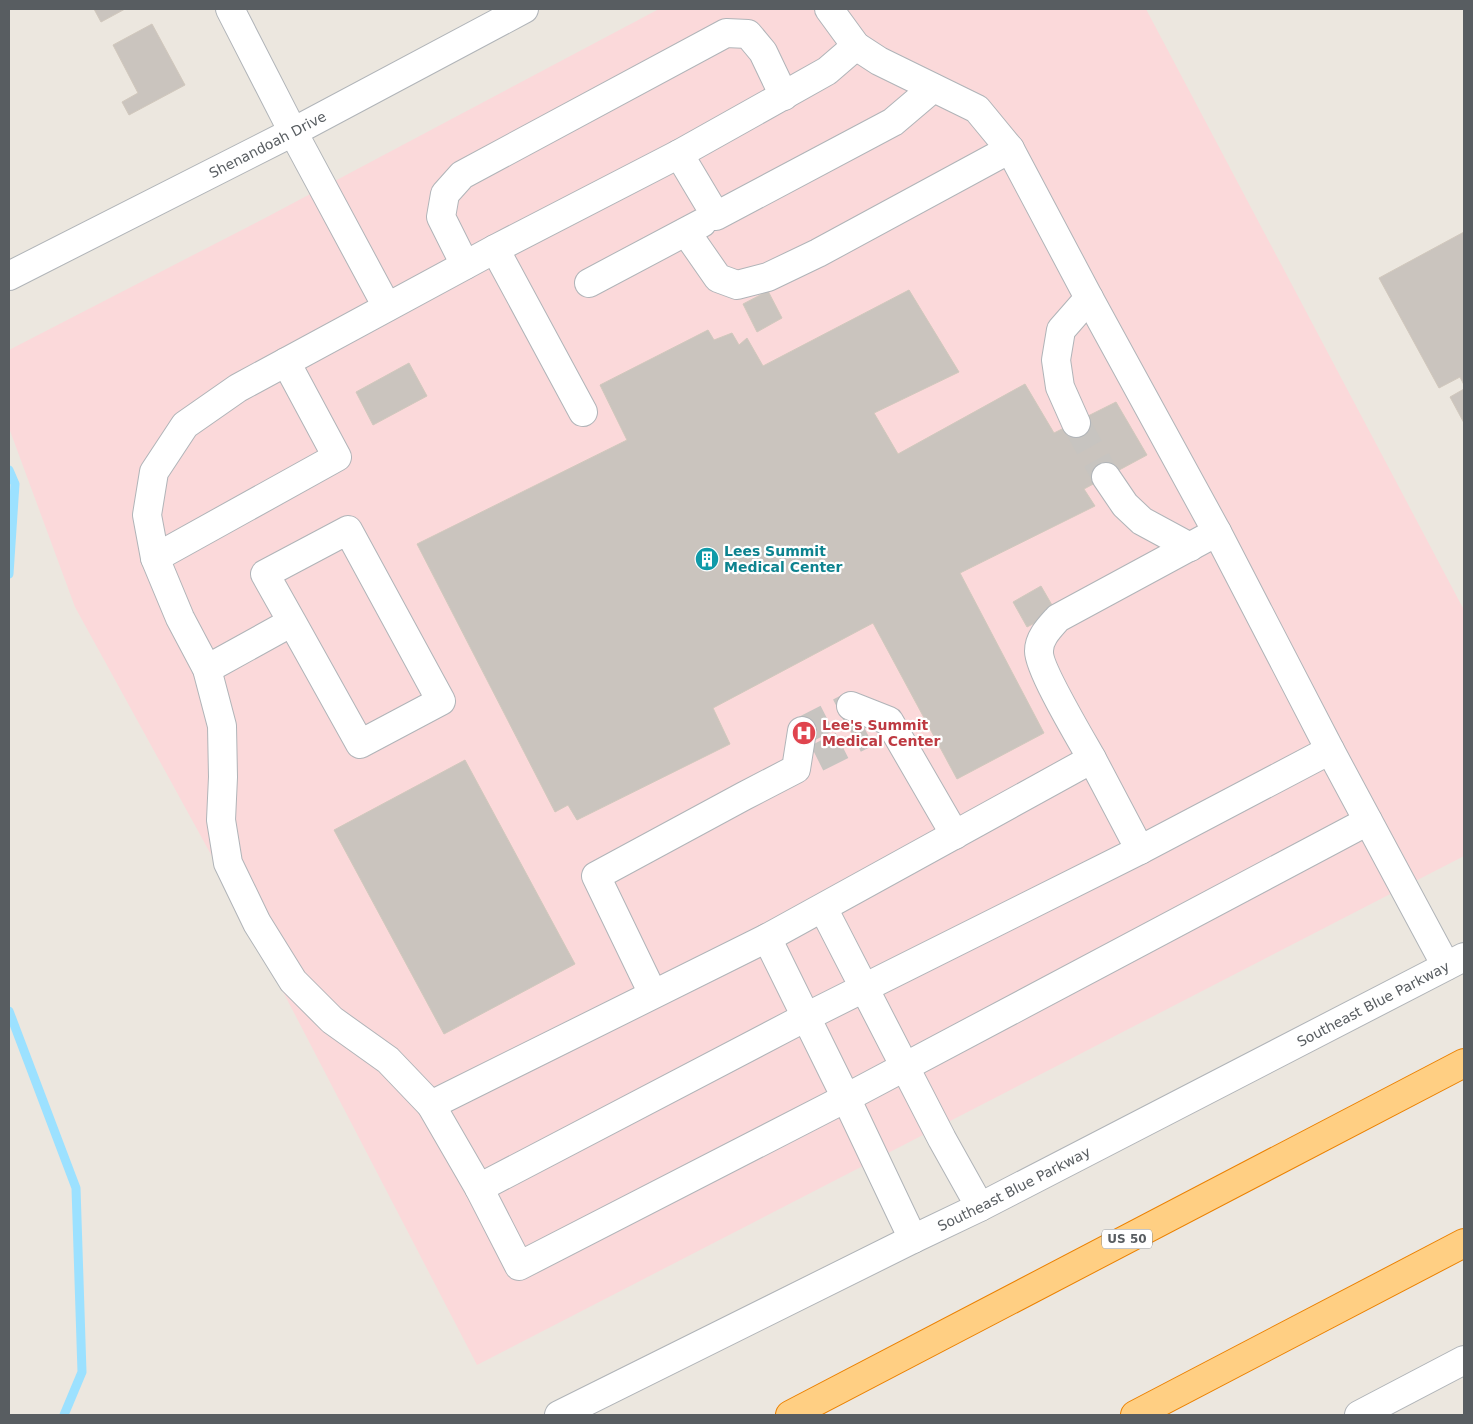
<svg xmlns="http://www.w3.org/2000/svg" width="1473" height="1424" viewBox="0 0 1473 1424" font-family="'DejaVu Sans',sans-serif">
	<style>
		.medical { fill: #fbd9da }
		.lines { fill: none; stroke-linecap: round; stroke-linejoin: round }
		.stream { stroke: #9ce1ff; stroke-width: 9 }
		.building { fill: #cac4be; stroke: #d1c8bd }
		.minor-tunnel { stroke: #c7c4c0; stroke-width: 28; stroke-dasharray: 28 14; stroke-linecap: butt }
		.minor-casing { stroke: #b0b4b8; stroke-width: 30 }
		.highway-casing { stroke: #eb8100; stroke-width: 30 }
		.minor { stroke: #fff; stroke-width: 28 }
		.highway { stroke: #ffcf83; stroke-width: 28 }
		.labels { text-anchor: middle; stroke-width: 4.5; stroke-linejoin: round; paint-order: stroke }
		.shield { fill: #fff; stroke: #8a8e90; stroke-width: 1 }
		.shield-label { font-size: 12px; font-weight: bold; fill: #585d61 }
		.street-label { font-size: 14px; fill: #585d61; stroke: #fff }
		.culture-label { font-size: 14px; font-weight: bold; fill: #0d838f; stroke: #fff; text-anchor: start }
		.health-label { font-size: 14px; font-weight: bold; fill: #be3a42; stroke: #fff; text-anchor: start }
	</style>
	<rect width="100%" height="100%" fill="#ece7df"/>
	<polygon class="medical" points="659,9 1146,9 1464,610 1464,856 477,1365 225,880 75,607 9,428 9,350 267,217"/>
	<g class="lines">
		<g class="stream">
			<polyline points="9,470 15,484 9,574"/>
			<polyline points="9,1011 76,1188 82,1372 64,1415"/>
		</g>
	</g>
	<g class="building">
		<polygon points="94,9 125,9 101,22"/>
		<polygon points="152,24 185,85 129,115 122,102 138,93 113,45"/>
		<polygon points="1464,232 1464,385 1460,377 1439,388 1379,278"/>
		<polygon points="909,290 959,372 874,413 898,454 1025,384 1054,433 1116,402 1147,455 1084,489 1095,506 960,573 1044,733 957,779 873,623 713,708 730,744 577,820 568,805 555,812 417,544 627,440 600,385 708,330 714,340 732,333 739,345 747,338 763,366"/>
		<polygon points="768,291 782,318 757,332 743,304"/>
		<polygon points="409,363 427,396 373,425 356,392"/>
		<polygon points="1464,389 1464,423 1450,397"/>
		<polygon points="1041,586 1056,612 1027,627 1013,602"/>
		<polygon points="465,760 575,964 444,1034 334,830"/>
	</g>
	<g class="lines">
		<g class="minor-tunnel">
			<polyline points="1076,423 1106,477"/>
			<polyline points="802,731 851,706"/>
			<polyline points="817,758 867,733"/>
		</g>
		<g class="minor-casing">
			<g id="minor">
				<polyline points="230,9 293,132 387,307"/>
				<polyline points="829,9 856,46 879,61 977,109 1010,149 1089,298 1217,532 1330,750 1446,966"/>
				<polyline points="856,46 827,71 679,154 495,249 238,388 185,425 154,472 147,515 155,558 180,618 207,669 222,726 223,777 221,820 228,863 257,923 293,981 332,1020 388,1060 431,1105 479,1188 806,1017 1140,850 1330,750"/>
				<polyline points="679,154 716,216 893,122 933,88"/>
				<polyline points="686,232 718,278 737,285 768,277 818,253 1010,149"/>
				<polyline points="495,249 583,412"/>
				<polyline points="465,265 441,217 445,194 462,175 726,33 748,34 763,52 784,96"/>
				<path id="s1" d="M9 276 293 132 524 9"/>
				<polyline points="589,283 702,223"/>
				<polyline points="1076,423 1060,387 1056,360 1061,330 1089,298"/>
				<polyline points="1106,477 1125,505 1142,521 1190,547"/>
				<polyline points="155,558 337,457 286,362"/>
				<polyline points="207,669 292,622 360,744 441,701 348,530 265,574 292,622"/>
				<polyline points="851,706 889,721 955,835"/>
				<path d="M1092 759C1082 741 1038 668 1039 651 1039 638 1049 628 1058 618L1217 532"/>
				<polyline points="823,908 942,1139 980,1207"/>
				<polyline points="767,938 846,1098 913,1239"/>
				<polyline points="653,994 596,876 744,796 796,769 802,731"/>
				<polyline points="431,1105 767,938 1092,759 1140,850"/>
				<polyline points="479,1188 519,1266 846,1098 1368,821"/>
				<path id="s2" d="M559 1415 913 1239 980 1207 1464 957"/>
				<polyline points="1359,1415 1464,1360"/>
			</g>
		</g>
		<g class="highway-casing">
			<g id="highway">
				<polyline points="790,1415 1464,1063"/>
				<polyline points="1135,1415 1464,1243"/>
			</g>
		</g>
		<use href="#minor" class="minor"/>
		<use href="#highway" class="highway"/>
	</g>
	<defs>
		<g id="building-disc" transform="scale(1.25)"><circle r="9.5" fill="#0f9aa8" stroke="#fff"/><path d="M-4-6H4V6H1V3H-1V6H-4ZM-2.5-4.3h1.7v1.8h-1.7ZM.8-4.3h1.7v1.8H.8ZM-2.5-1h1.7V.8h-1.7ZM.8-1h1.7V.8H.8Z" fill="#fff"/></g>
		<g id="hospital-disc" transform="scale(1.25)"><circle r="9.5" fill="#e0444e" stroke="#fff"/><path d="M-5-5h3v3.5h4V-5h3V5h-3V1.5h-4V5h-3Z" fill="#fff"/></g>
	</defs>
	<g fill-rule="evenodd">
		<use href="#building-disc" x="707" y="559"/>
		<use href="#hospital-disc" x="804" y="733"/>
	</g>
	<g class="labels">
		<rect class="shield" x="1102" y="1229.5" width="50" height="19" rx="4"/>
		<g class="shield-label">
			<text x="1127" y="1243">US 50</text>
		</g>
		<g class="street-label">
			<text dy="5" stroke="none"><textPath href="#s1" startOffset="290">Shenandoah Drive</textPath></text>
			<text dy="5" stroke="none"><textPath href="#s2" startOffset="912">Southeast Blue Parkway</textPath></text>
			<text dy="5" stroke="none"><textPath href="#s2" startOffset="508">Southeast Blue Parkway</textPath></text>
		</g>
		<g class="culture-label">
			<text x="724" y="556">Lees Summit<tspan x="724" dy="16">Medical Center</tspan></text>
		</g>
		<g class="health-label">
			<text x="822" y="730">Lee's Summit<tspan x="822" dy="16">Medical Center</tspan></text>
		</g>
	</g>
	<rect width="1473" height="1424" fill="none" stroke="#585d61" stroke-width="20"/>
</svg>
